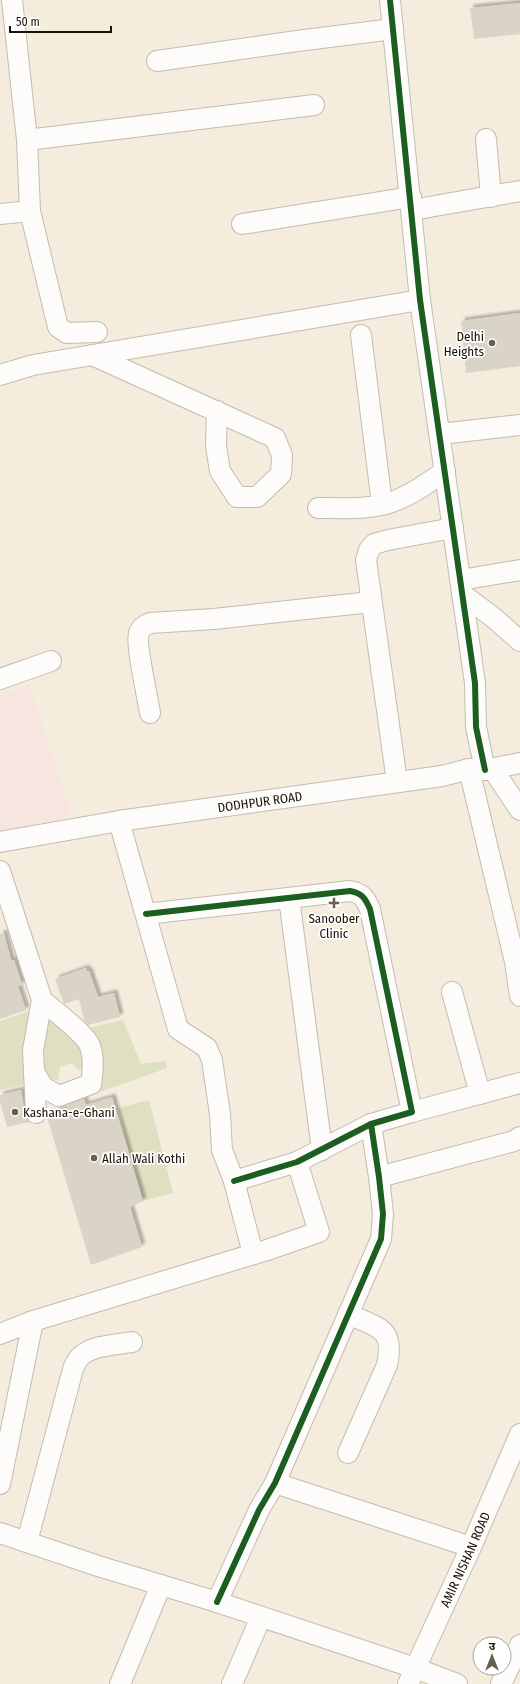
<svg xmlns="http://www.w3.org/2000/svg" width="520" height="1684" viewBox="0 0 520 1684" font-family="'Fira Sans Condensed','Noto Sans Devanagari',sans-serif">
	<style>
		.education { fill: #f7e5df }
		.green { fill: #dfdfc2 }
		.building { fill: #dad4c7; filter: url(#shadow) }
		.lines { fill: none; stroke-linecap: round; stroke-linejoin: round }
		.minor-casing { stroke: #c3bcaf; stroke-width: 22 }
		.minor { stroke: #fdfcfa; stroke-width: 20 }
		.cycleway-casing { stroke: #fff; stroke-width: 8 }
		.cycleway { stroke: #1b5e20; stroke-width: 6 }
		.poi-dot { fill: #665f52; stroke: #fff; stroke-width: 1.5 }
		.labels { text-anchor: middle; stroke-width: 3.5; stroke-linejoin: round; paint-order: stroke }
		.poi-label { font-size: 13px; fill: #191307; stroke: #fff; text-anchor: start }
		.street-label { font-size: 13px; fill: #191307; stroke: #fff }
	</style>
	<defs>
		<filter id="shadow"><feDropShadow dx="3.5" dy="-3.5" stdDeviation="1" flood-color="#0004"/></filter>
	</defs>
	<rect width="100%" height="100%" fill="#f4ecdd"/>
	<polygon class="education" points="29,685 71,815 0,838 0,694"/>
	<g class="green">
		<polygon points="37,1008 31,1083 0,1090 0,1021"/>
		<polygon points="46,1008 79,1035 90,1064 80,1071 71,1063 60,1067 58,1080 44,1079 37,1052"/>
		<polygon points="123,1020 141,1064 165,1061 167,1068 86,1097 81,1081 81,1072 90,1066 85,1029"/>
		<polygon points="149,1100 173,1193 142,1201 118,1108"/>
	</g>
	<g class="building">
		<polygon points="520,3 520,34 474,39 470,8"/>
		<polygon points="520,313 520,366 466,373 461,321"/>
		<polygon points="4,933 11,960 14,960 22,985 18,986 26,1010 0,1019 0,934"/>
		<polygon points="86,968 87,971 89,971 98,997 114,993 120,1017 88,1025 84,1020 79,999 64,1004 55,979"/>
		<polygon points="21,1090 25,1114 29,1122 7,1127 0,1102 0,1095"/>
		<polygon points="112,1097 143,1201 130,1207 142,1247 91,1265 47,1117 47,1114 68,1108 67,1105 84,1099 86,1105"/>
	</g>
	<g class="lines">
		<g class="minor-casing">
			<g id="minor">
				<polyline points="12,0 27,140 30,211 58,327 67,333 97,332"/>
				<polyline points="390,0 420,300 475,683 476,727 485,770"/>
				<polyline points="157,61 297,41 393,29"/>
				<polyline points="486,139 491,197"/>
				<polyline points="27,140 314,105"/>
				<polyline points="412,210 520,191"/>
				<polyline points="0,214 30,211"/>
				<polyline points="242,224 411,197"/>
				<polyline points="361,335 382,504"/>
				<polyline points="92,355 275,438 282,455 281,474 257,497 237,497 220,471 216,446 217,411"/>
				<polyline points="0,375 33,365 420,300"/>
				<polyline points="440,434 520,425"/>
				<path d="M318 508C340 508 371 510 392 502 411 495 428 483 445 471"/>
				<polyline points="461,580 520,570"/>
				<polyline points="462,594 494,618 520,641"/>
				<polyline points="0,679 51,661"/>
				<path d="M150 713C148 699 135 642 139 633 141 627 145 625 150 623L214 619 371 602"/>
				<polyline points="492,768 520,810"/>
				<polyline points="469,769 515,962 520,996"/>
				<polyline points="397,782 366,560 369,550 374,544 388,540 453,528"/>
				<polyline points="119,821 178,1029 207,1048 212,1060 220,1114 222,1150 234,1181 253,1254"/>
				<path id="s1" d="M0 842 119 821 442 776 469 769 485 770 520 763"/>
				<polyline points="0,871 42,1000 33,1050 36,1113"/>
				<polyline points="289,898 322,1150"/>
				<path d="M146 914 350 891C362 893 365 898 370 909L412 1112 371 1124 297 1162 234 1181"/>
				<polyline points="452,992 480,1094"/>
				<path d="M34 1072 43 1087 59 1096 91 1084C93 1072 94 1058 90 1046 84 1032 54 1011 42 1000"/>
				<polyline points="412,1112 520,1083"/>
				<polyline points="379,1177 514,1141 520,1137"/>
				<path d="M348 1314C378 1328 395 1327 387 1365L348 1453"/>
				<polyline points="0,1334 33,1321 267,1250 319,1232 297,1162"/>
				<polyline points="275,1483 471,1547"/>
				<polyline points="0,1484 33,1321"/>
				<polyline points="0,1533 98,1566 217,1602 415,1668 457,1684"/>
				<path d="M27 1542 73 1369C75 1365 77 1359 81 1356 93 1345 116 1345 132 1342"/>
				<polyline points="217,1602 259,1510 275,1483 381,1239 383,1214 379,1177 371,1124"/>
				<polyline points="120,1684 161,1585"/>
				<polyline points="232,1684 261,1617"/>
				<path id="s2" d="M408 1684 471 1547 520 1434"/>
				<polyline points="501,1684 520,1645"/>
			</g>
		</g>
		<use href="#minor" class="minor"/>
		<g class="cycleway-casing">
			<g id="cycleway">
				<polyline points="390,0 420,300 475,683 476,727 485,770"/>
				<path d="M146 914 350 891C362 893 365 898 370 909L412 1112 371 1124 297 1162 234 1181"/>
				<polyline points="217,1602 259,1510 275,1483 381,1239 383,1214 379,1177 371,1124"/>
			</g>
		</g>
		<use href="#cycleway" class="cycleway"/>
	</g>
	<g class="poi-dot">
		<circle cx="492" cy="343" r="4"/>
		<path d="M332 897h4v4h4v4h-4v4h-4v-4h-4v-4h4z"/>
		<circle cx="15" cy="1112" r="4"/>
		<circle cx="94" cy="1158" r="4"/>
	</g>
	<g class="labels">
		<g class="poi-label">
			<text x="484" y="341" text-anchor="end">Delhi<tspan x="484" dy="15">Heights</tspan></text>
			<text x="334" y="923" text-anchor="middle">Sanoober<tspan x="334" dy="15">Clinic</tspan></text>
			<text x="23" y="1117">Kashana-e-Ghani</text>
			<text x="102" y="1163">Allah Wali Kothi</text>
		</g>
		<g class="street-label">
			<text dy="5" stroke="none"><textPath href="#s1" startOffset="263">DODHPUR ROAD</textPath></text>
			<text dy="5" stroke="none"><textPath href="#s2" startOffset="137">AMIR NISHAN ROAD</textPath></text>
		</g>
	</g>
	<g transform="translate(492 1656)"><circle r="19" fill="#ffffff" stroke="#a3a19c"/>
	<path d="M0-3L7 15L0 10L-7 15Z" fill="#665f52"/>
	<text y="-6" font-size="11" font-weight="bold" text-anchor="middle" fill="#191307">उ</text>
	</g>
	<path d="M10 26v6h101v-6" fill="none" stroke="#191307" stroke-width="2"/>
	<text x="16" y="26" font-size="12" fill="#191307" stroke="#ffffff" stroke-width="3" paint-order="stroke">50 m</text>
</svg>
